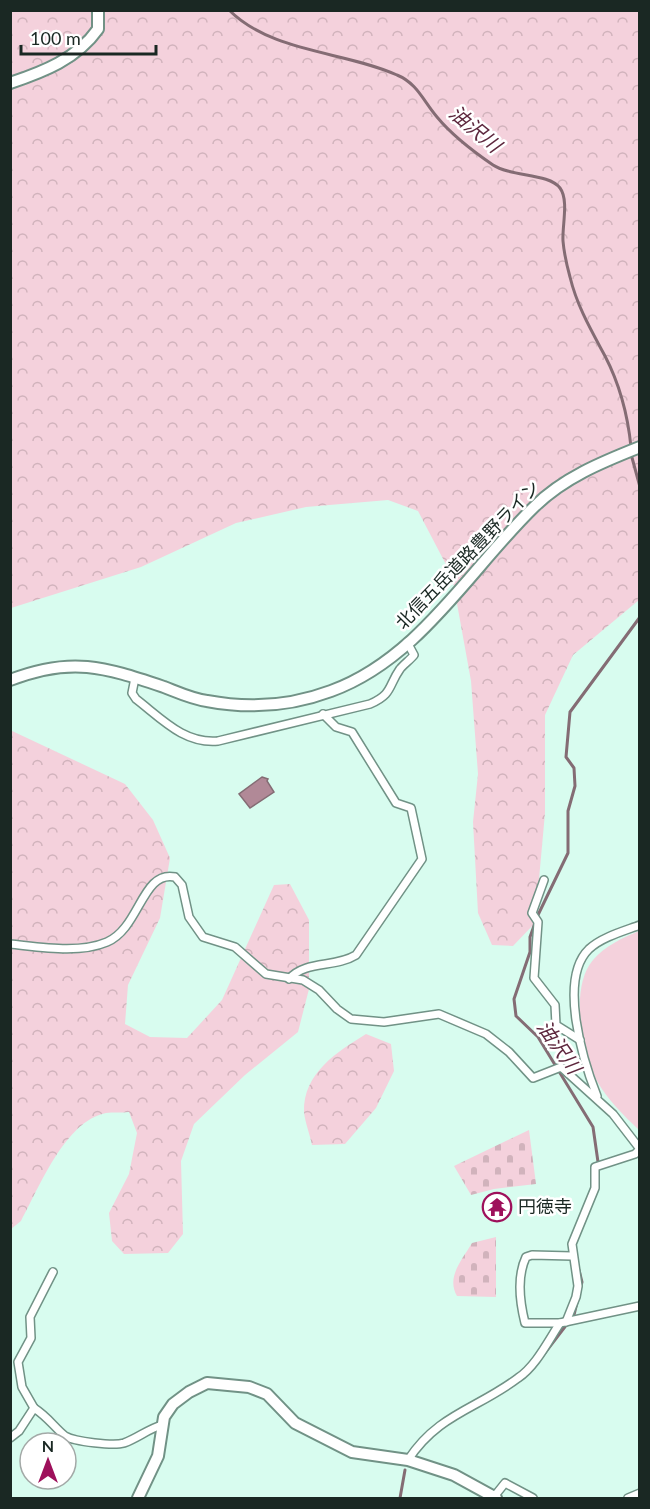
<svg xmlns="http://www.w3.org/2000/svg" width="650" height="1509" viewBox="0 0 650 1509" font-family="Lato,'Noto Sans JP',sans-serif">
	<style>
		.forest { fill: url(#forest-crowns) }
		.cemetery { fill: url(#cemetery-stones) }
		.park { fill: #f4d1dc }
		.water { fill: #b18997; stroke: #846c74; stroke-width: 1.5 }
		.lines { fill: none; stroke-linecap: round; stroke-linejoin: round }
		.stream { stroke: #846c74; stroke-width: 3 }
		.street-casing { stroke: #719286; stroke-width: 10 }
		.secondary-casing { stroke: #719286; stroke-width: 14 }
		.street { stroke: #fff; stroke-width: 7 }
		.secondary { stroke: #fff; stroke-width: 10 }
		.labels { text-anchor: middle; stroke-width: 5; stroke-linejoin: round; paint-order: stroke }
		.street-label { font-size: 18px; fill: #1a2823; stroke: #fff }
		.poi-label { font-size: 18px; fill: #1a2823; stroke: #fff; text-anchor: start }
		.water-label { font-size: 20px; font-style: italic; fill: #5e283e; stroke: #fff }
	</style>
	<defs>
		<pattern id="forest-crowns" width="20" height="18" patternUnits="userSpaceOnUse" patternTransform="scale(1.5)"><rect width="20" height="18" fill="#f4d1dc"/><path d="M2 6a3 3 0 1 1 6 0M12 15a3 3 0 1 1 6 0" fill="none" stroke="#d1b3bc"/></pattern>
		<pattern id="cemetery-stones" width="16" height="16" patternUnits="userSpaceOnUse" patternTransform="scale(1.5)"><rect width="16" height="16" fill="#f4d1dc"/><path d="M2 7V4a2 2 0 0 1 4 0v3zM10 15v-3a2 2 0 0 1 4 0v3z" fill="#d1b3bc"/></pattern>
	</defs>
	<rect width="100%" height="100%" fill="#d8fcef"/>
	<g class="forest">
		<polygon points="11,11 639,11 639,600 573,655 545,715 545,813 535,923 513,946 492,945 478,913 473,822 478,774 471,681 452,576 418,511 388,500 306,507 236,523 141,567 11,608"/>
		<path d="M10 730 125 784 153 820 170 858 160 918 128 985 125 1024 150 1037 187 1038 222 1000 274 885 290 884 309 920V989L298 1032 245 1075 194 1124 181 1161 183 1234 168 1253 124 1254 112 1241 109 1213 129 1174 137 1133 129 1112C122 1113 113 1112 106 1113 65 1121 39 1188 21 1221L11 1229Z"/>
		<path d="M366 1034 391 1044 394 1071 376 1108 345 1144 312 1145C310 1135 305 1122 304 1112 303 1073 337 1052 366 1034Z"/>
	</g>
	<g class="cemetery">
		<polygon points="529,1130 536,1184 494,1189 471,1195 454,1166"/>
		<path d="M496 1237V1297L457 1296C446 1277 462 1260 472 1243Z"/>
	</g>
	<path class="park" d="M639 931V1130C624 1116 607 1099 597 1081 582 1052 569 988 593 960 605 946 622 938 639 931Z"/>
	<polygon class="water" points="262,777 268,779 267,781 274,792 250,808 239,794"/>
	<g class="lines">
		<g class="stream">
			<path d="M229 10C272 53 344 51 397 75 417 83 424 102 437 117 451 134 474 152 493 165 511 177 549 173 560 188 569 200 562 226 563 241 564 253 567 266 570 277 577 306 591 330 605 356 619 383 628 417 631 447"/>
			<polyline points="631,454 640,487"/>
			<polyline points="537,917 568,853 568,811 575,786 574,768 566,757 570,712 640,617"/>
			<polyline points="535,923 530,937 530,952 514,999 516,1016 538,1037 593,1127 598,1162 597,1187"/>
			<polyline points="541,1358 574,1315 582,1282 579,1270"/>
			<polyline points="400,1498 405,1470"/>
		</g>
		<g class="street-casing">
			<g id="street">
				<path d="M135 678 132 693 136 699C162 719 184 744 218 741L370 704C393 694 388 686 400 669 404 664 410 660 414 655L407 642"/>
				<polyline points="544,880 532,913 538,922 534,978 555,1005 556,1025 580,1040"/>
				<path d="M10 944C40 947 79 954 107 942 140 928 142 870 175 877L182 885 189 917 203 937 235 947 266 974 303 980 319 990 337 1009 351 1019 384 1022 439 1014 486 1034 509 1052 533 1078 561 1067 613 1114 640 1149 635 1154 595 1167V1188L572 1244 578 1286 576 1297 566 1322"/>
				<path d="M289 979C306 960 335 968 356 955L422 859 411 808 396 803 352 732 336 727 323 714"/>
				<path d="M597 1096C583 1061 558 979 589 949 602 937 624 931 640 925"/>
				<path d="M560 1323H525C520 1303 517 1276 526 1257L532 1255 572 1256"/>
				<polyline points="34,1408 22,1387 18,1362 31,1338 30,1317 53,1272"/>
				<path d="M10 1438 19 1431 34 1408C48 1417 54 1427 65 1436 75 1442 114 1446 124 1443 138 1438 148 1429 162 1425"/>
				<path d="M408 1460C438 1414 477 1409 518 1378 536 1366 548 1341 560 1323L640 1306"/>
				<polyline points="493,1498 505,1483 533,1498"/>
				<polyline points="628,1498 640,1493"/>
			</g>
		</g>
		<g class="secondary-casing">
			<g id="secondary">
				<path d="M10 83C43 72 77 59 98 29V10"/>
				<path d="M10 680C72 656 104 667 164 687 177 692 192 699 207 701 249 709 291 706 331 691 419 659 470 569 534 507 563 478 602 462 640 447"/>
				<polyline points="138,1498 158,1456 164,1417 173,1404 189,1392 207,1383 249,1387 267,1394 295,1423 352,1452 408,1460 454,1475 496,1498"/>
			</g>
		</g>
		<use href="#street" class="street"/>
		<use href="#secondary" class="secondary"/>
	</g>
	<defs>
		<g id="temple-ring" transform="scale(1.5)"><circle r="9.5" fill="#fff" stroke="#9e105b" stroke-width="1.5"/><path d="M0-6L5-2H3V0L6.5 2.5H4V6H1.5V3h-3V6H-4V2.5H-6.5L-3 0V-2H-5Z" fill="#9e105b"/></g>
	</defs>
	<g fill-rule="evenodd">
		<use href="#temple-ring" x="497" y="1207"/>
	</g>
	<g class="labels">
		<g class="street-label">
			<text transform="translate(468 555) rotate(-46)" y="6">北信五岳道路豊野ライン</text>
		</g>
		<g class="poi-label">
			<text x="518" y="1213">円徳寺</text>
		</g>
		<g class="water-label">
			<text transform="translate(475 129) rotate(40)" y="7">油沢川</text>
			<text transform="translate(559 1047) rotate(55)" y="7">油沢川</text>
		</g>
	</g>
	<rect width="650" height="1509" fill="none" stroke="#1a2823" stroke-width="24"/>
	<g transform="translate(48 1461)"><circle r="28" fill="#ffffff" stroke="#a3a9a7" stroke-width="1.5"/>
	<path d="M0-4.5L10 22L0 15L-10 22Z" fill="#9e105b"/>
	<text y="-9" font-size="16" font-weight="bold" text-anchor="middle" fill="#1a2823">N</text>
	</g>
	<path d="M21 45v9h135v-9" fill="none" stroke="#1a2823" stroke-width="3"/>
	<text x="30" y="45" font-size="18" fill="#1a2823" stroke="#ffffff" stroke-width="4.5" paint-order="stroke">100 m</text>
</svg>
